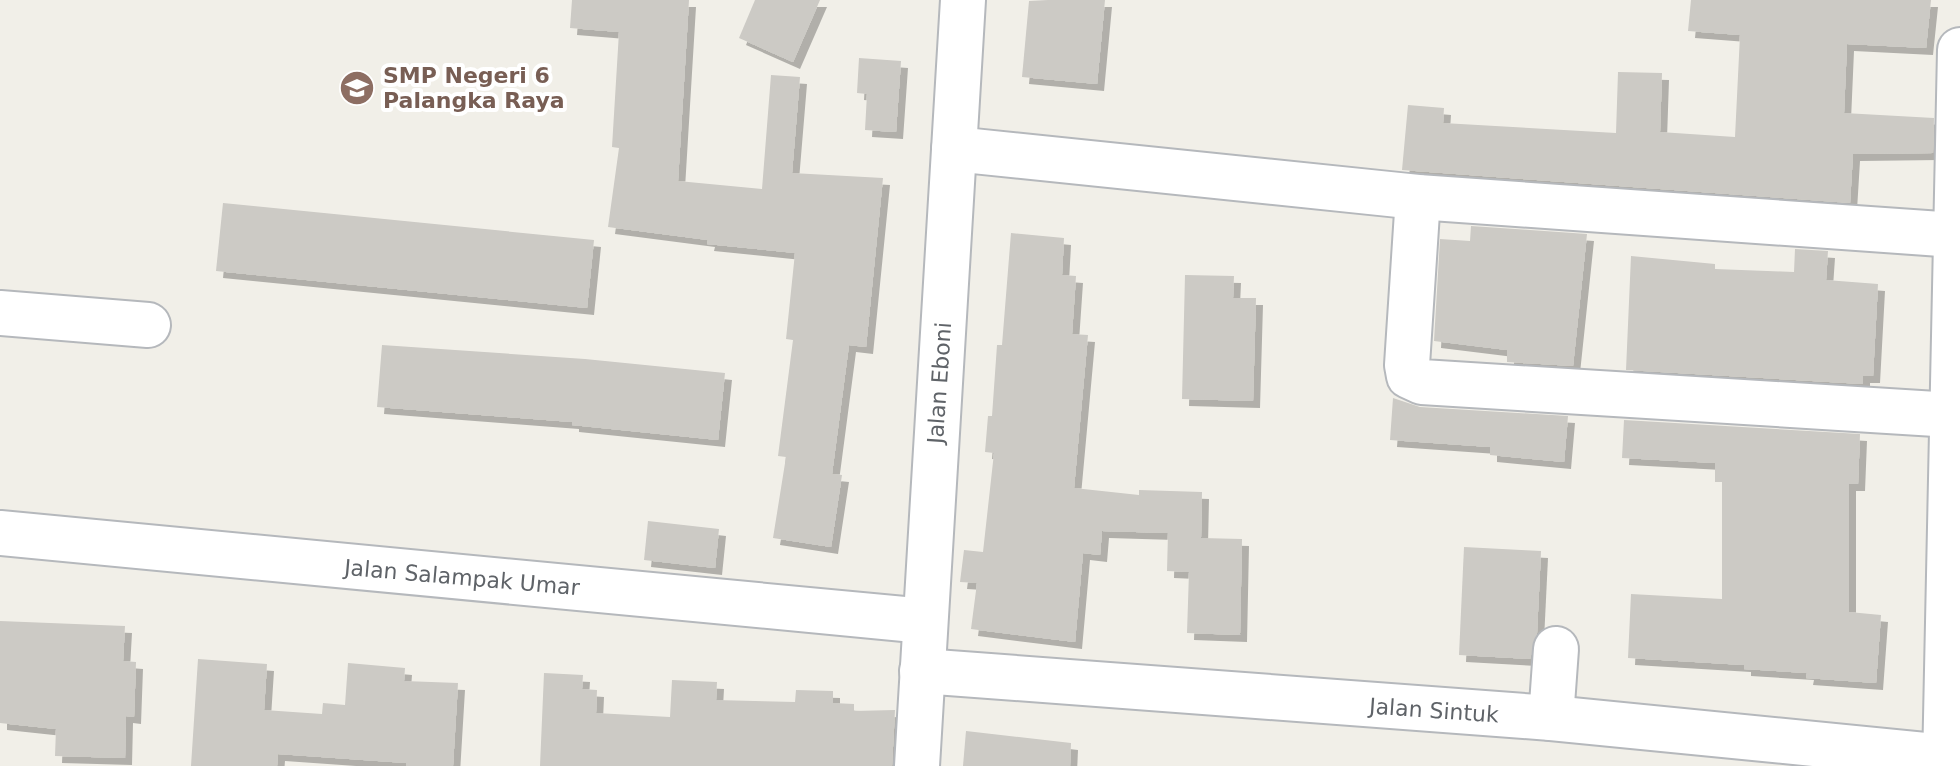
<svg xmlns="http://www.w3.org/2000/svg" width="1960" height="766" viewBox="0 0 1960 766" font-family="'DejaVu Sans',sans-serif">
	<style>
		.building { fill: #cccac5; filter: url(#shadow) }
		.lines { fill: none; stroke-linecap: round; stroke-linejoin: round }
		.minor-casing { stroke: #b5b8bc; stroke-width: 48 }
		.minor { stroke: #fff; stroke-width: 44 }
		.labels { text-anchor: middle; stroke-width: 8; stroke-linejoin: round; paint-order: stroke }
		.education-label { font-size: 22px; font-weight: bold; fill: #785e54; stroke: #fff; text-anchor: start }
		.street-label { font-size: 22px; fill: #5f6368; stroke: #fff }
	</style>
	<defs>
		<filter id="shadow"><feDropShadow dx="7" dy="7" stdDeviation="0" flood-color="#0004"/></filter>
	</defs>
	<rect width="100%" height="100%" fill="#f1efe8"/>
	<g class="building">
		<polygon points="572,0 689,0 678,181 762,189 771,75 800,77 792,173 883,178 866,347 849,345 832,474 842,475 831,547 773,538 786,457 778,456 793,340 786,339 795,253 707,244 708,240 608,227 619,148 612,147 619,32 570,28"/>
		<polygon points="755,0 820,0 793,62 739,38"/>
		<polygon points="1048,0 1105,0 1097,84 1022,77 1029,1"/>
		<polygon points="1691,0 1931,0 1926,48 1847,44 1844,113 1934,118 1933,153 1853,154 1850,203 1402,170 1408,105 1444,108 1443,123 1616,133 1618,72 1662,73 1660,132 1735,137 1740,35 1688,31"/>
		<polygon points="859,58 901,61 896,132 865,130 867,94 857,93"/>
		<polygon points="223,203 594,240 587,308 216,271"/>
		<polygon points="1471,226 1587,234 1573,366 1507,362 1507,350 1434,341 1440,239 1470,241"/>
		<polygon points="1011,233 1064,238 1062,275 1076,276 1072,334 1088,335 1074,488 1139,495 1139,490 1202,492 1201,538 1242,539 1240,635 1187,633 1189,572 1167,571 1168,533 1102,531 1100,555 1083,553 1075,642 971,629 977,583 960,582 964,550 983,552 994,453 985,452 988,416 992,416 997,345 1002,345"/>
		<polygon points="1795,249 1828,251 1826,280 1878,284 1873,376 1863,376 1863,384 1626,370 1631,256 1715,264 1715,269 1794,272"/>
		<polygon points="1185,275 1234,276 1233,298 1256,298 1253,401 1182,399"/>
		<polygon points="382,345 585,359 725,373 718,440 572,425 572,422 377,407"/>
		<polygon points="1393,398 1420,407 1568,416 1564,462 1490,455 1490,447 1390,440"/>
		<polygon points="1624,420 1860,434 1858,484 1849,484 1849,612 1881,615 1876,683 1806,678 1807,673 1744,669 1744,665 1628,658 1631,594 1722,599 1722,482 1715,482 1715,463 1622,458"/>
		<polygon points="648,521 719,529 715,568 644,560"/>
		<polygon points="1464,547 1541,551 1537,633 1530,659 1459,655"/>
		<polygon points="0,621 125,626 123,661 136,662 134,717 126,716 125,758 55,756 56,729 0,723"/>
		<polygon points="198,659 267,664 264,710 322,714 323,703 345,705 348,663 405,668 404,681 458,683 453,766 406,766 406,763 278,754 277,766 191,766"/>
		<polygon points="544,673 583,675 582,689 597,690 596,713 670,717 672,680 717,682 716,700 795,702 796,690 833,691 833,703 854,704 854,711 895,710 892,766 540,766"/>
		<polygon points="966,731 1071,743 1070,766 963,766"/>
	</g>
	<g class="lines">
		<g class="minor-casing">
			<g id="minor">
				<polyline points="954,149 1418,197 1955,235"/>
				<polyline points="1418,197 1407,365 1409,376 1422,382 1952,415"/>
				<polyline points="0,313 148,325"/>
				<polyline points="0,533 925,621"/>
				<polyline points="922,671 1551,718 1945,757"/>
				<polyline points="1551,718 1556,649"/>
				<polyline points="917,766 963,0"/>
				<polyline points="1945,766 1960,50"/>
			</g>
		</g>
		<use href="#minor" class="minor"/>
	</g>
	<defs>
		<g id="school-disc" transform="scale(1.8)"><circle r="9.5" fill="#8d6e63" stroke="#fff"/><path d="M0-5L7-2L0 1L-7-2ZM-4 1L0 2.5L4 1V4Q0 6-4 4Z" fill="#fff"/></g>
	</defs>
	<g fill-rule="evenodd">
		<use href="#school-disc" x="357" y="88"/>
	</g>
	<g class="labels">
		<g class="education-label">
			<text x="383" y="83">SMP Negeri 6<tspan x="383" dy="25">Palangka Raya</tspan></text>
		</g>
		<g class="street-label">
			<text transform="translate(939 383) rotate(-86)" y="8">Jalan Eboni</text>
			<text transform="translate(462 577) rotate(5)" y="8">Jalan Salampak Umar</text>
			<text transform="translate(1434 710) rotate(4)" y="8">Jalan Sintuk</text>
		</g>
	</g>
</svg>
